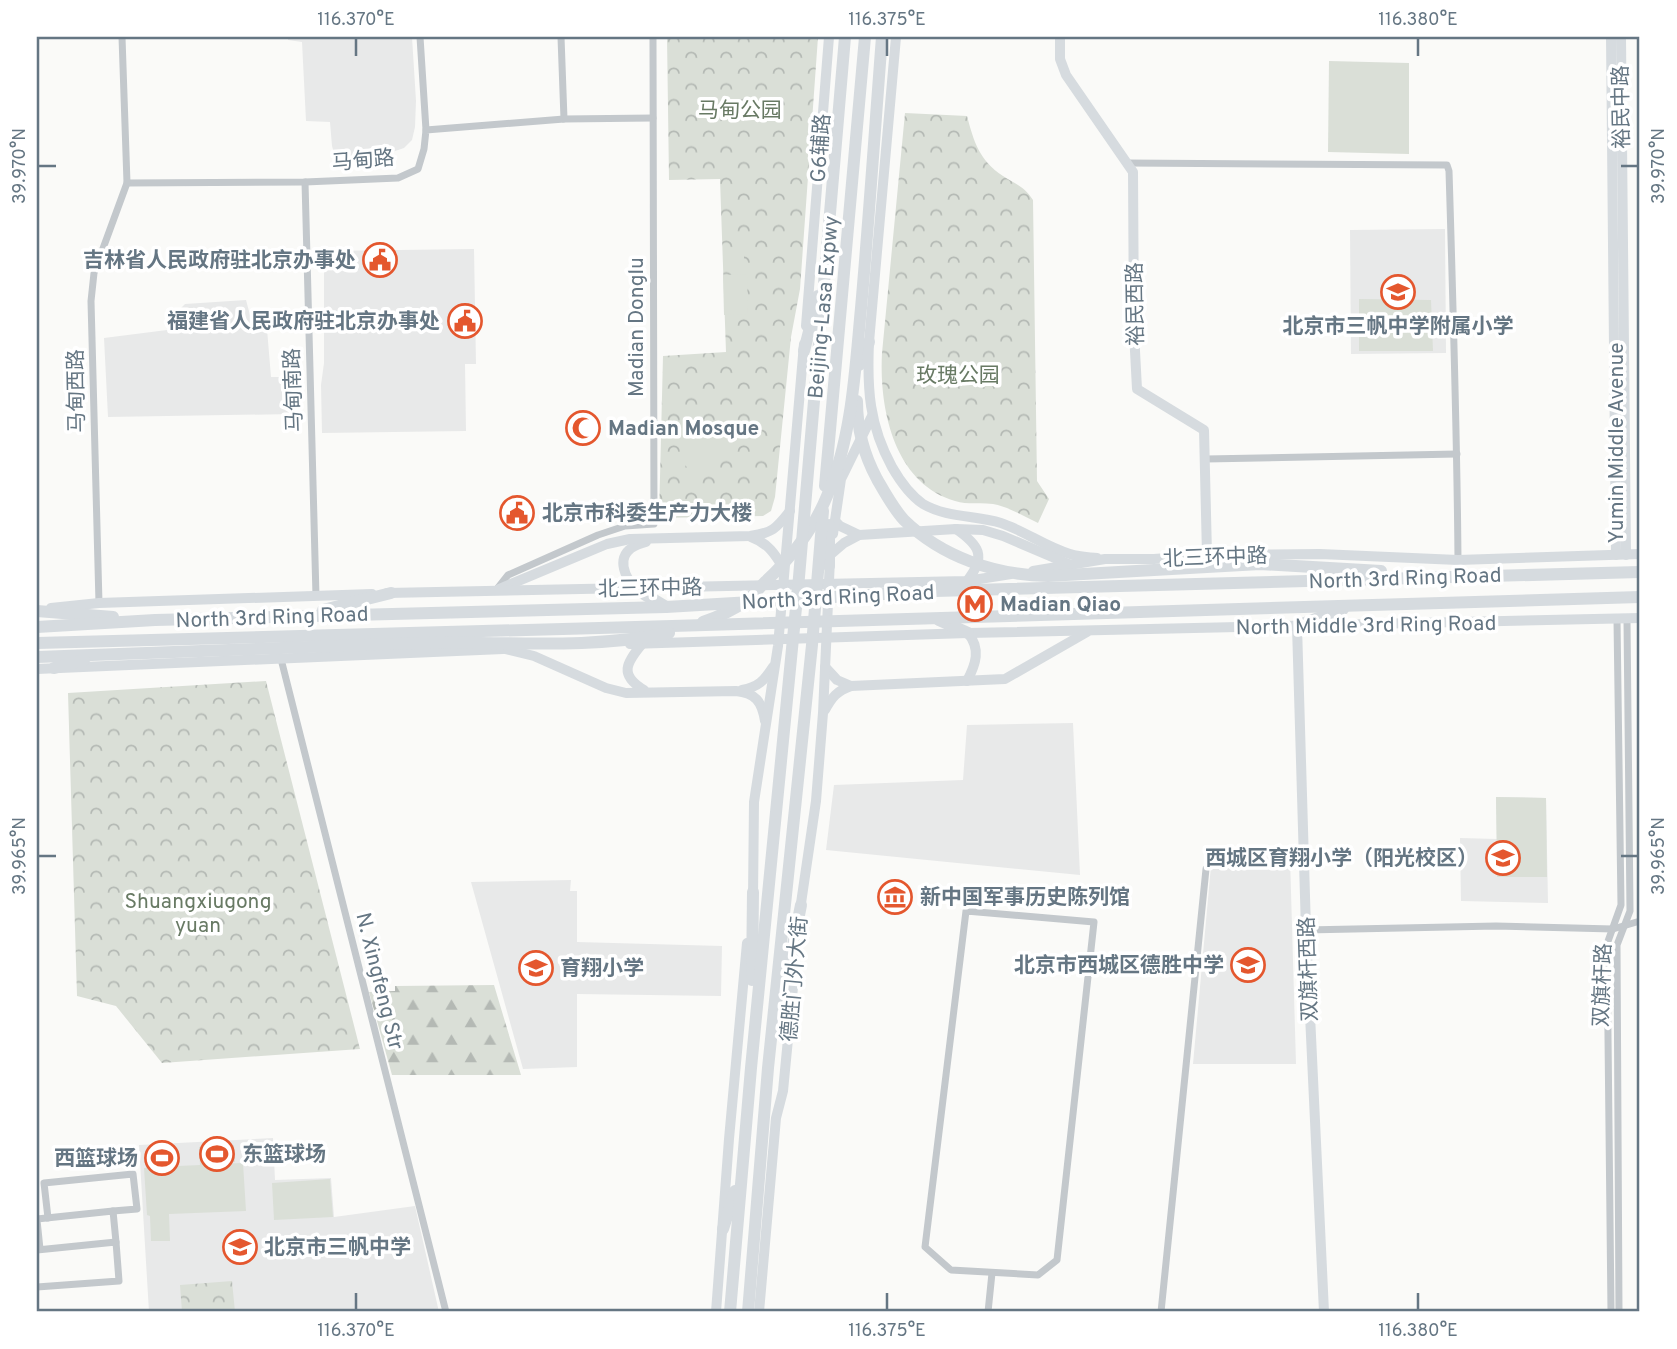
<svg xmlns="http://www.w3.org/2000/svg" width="1677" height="1349" viewBox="0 0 1677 1349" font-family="Overpass,'Noto Sans SC',sans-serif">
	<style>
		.built { fill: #e8e9e9 }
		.forest { fill: url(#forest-firs) }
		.park { fill: url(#park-crowns) }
		.pitch { fill: #dadfd7 }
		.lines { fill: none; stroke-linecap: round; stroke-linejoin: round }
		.street { stroke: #c3c8cc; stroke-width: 7 }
		.secondary { stroke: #d6dbdf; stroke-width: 10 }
		.highway { stroke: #d6dbdf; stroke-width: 12 }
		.ticks { fill: none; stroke: #657683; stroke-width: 2.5 }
		.labels { text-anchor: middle; stroke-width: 7; stroke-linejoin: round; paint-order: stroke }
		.street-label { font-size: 21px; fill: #657683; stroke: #fff }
		.park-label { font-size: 21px; fill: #687a64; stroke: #fff }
		.poi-label { font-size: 21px; font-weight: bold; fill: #657683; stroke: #fff; text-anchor: start }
		.neatline { fill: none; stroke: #657683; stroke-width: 2.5 }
		.ticks-label { font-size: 18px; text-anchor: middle; fill: #657683 }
	</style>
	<defs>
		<pattern id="forest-firs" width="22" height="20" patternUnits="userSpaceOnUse" patternTransform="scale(1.75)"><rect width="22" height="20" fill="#dadfd7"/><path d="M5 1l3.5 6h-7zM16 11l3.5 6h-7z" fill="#b4b9b4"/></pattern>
		<pattern id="park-crowns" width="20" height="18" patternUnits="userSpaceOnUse" patternTransform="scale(1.75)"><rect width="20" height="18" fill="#dadfd7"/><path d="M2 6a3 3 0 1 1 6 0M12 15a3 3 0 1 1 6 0" fill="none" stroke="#b4b9b4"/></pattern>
	</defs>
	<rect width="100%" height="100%" fill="#fafaf8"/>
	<g class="built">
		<polygon points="288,37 412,37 416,101 415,127 412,140 404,148 374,158 343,164 336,160 332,146 330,122 306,121 302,42 288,40"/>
		<polygon points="1445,229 1446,353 1351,354 1350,230"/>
		<polygon points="474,249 476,364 465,364 466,431 322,433 321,385 324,363 324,251"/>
		<polygon points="246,300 250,315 266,317 271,377 293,377 293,414 108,417 104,338 167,330 169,320 185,304"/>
		<polygon points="1073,723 1080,875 826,850 834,785 963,780 967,725"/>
		<polygon points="1496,797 1546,798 1548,903 1461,901 1460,838 1497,839"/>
		<polygon points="1290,857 1296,1064 1193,1064 1211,866 1215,859"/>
		<polygon points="571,880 570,891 577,891 577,942 722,946 721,996 577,994 577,1067 523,1069 471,882"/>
		<polygon points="273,1138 275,1180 331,1178 334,1217 415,1206 439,1312 149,1312 139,1145"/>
	</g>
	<polygon class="forest" points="494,985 521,1075 392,1075 369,992 395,991 395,986"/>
	<g class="park">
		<polygon points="667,37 818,37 800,289 791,337 775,497 771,511 763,516 659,518 663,356 726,352 720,179 669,180"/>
		<path d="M905 113 967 116C974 142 979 160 1003 176 1017 185 1024 186 1033 200L1037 481 1049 499 1038 523C1023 516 1009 507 993 504 980 502 968 505 955 501 894 483 879 409 882 353Z"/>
		<polygon points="266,681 360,1049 162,1063 116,1006 77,996 68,693"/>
		<polygon points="232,1281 235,1312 182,1312 180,1285"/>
	</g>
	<g class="pitch">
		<polygon points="1329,61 1409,63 1409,154 1328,152"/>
		<polygon points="723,250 744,250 744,266 724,266"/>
		<polygon points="747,274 748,314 724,315 723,275"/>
		<polygon points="1359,299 1431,300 1433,351 1359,351"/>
		<polygon points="699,433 712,440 727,455 700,481 684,464 697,451 690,441"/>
		<polygon points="1496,797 1546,798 1547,877 1497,877"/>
		<polygon points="234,1145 235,1162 210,1164 243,1163 246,1211 169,1214 170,1241 151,1241 150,1216 147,1215 144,1168 146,1168 145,1151 177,1149 178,1166 200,1165 199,1147"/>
		<polygon points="330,1179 333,1217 274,1220 272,1183"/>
	</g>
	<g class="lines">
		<g class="street">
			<polyline points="420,37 426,130"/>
			<polyline points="561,37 564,119"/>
			<path d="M1127 163 1447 165 1449 171C1453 301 1457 430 1458 560"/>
			<polyline points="305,182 316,596"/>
			<polyline points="127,183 305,182 398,178 418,169 424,149 426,130 564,119 653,118"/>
			<polyline points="1206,459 1457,454"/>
			<polyline points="497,589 508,575 598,535 625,526 654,524 653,37"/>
			<polyline points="99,603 91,301 94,273 127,183 122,37"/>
			<polyline points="281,659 446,1312"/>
			<polygon points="966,911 1094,922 1057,1260 1038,1275 951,1270 925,1247"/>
			<polyline points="1306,930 1496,926 1613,929 1640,921"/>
			<polyline points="48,1218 44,1183 133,1174 137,1209 113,1211"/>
			<polyline points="37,1219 113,1211 116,1242"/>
			<polyline points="37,1220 40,1249"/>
			<polyline points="37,1250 116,1242 119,1281 37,1287"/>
			<polyline points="988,1312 992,1273"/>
			<polyline points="1161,1312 1206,869"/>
			<polyline points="1611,1312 1607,944 1621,905 1617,620"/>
			<polyline points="1619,1312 1617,945 1630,911 1627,620"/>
		</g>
		<g class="secondary">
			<path d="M896 37 869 342C867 389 869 425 892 467 900 481 910 495 923 504 947 518 976 515 1001 523 1025 531 1046 547 1070 554 1079 557 1088 557 1097 558"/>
			<polyline points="1060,37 1060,59 1066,75 1133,172 1134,332 1137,389 1204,430 1207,555"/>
			<polyline points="1611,37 1616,555"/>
			<polyline points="1621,37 1626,555"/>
			<polyline points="806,326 829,37"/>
			<polyline points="835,521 840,526 859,535"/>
			<path d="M956 529C979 545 987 556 967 581"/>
			<polyline points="833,534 841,479 872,416"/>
			<path d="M751 537C768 543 775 554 784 569"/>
			<polyline points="830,555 844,543 859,535 956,529 983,530 1003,536 1071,565"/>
			<polyline points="1033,571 1105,559 1154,559 1207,555 1320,554 1458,560 1640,554"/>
			<path d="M634 588C619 568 617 549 646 542"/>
			<path d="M499 589 607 544 630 539 750 536C772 533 776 529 790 511"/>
			<polyline points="387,593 967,581 1011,574"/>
			<polyline points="51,608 99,603 372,594"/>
			<polyline points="1297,626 1306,930 1324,1312"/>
			<polyline points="630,644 968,633 1640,618"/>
			<path d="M642 644C626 663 619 675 644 690"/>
			<path d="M505 649 534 656 606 688 626 693 736 691C755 693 762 701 765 721"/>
			<polyline points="825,667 837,680 851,686"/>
			<polyline points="37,669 503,649"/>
			<path d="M967 681C976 664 981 649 968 633"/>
			<path d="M742 690C758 687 764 681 773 667"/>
			<path d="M825 710C832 697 837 691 851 686L1005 679 1087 632"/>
			<polyline points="753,897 754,802 778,646 804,344"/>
			<polyline points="800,910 816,801 823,713 830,559"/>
			<polyline points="716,1312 729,1139 747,943"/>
			<polyline points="759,1312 776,1118 783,1091 796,956"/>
		</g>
		<g class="highway">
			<polyline points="804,351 818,296"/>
			<polyline points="859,365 869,342"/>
			<path d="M857 401C857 428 864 455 877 479 885 493 893 508 904 520 942 557 995 575 1048 576L1260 564 1381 571"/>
			<polyline points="825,486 865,37"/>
			<polyline points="829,566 829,525"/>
			<polyline points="634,588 666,607"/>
			<polyline points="323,610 391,593"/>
			<polyline points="37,611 113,617"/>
			<polyline points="939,620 968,633"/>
			<path d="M703 622C718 617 733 610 746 601 753 596 759 588 765 582 791 558 813 530 827 496 852 438 855 371 861 308 869 218 875 127 882 37"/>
			<polyline points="1297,626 1343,609"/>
			<polyline points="37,627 155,620 666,607 935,591 1640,572"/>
			<polyline points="37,643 672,626 1640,597"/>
			<path d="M37 657C164 652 292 647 420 643 502 641 587 650 669 633"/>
			<polyline points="54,668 84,660"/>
			<polyline points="752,980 753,892"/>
			<polyline points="783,996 801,905"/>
			<polyline points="723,1229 735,1191"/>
			<polyline points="730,1312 751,1068 799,577 845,37"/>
			<polyline points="748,1312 768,1068 812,645 823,511"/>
		</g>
	</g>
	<path class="ticks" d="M356 38V56M887 38V56M1418 38V56M38 166H56M1621 166H1638M38 856H56M1621 856H1638M356 1293V1310M887 1293V1310M1418 1293V1310"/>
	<defs>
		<g id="civic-ring" transform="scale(1.75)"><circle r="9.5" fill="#fff" stroke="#e4572e" stroke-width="1.5"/><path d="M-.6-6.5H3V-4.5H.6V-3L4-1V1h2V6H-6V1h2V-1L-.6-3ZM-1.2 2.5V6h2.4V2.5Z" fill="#e4572e"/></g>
		<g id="school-ring" transform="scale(1.75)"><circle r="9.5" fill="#fff" stroke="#e4572e" stroke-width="1.5"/><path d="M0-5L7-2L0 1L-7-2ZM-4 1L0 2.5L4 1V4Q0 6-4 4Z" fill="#e4572e"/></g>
		<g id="mosque-ring" transform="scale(1.75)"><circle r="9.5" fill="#fff" stroke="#e4572e" stroke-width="1.5"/><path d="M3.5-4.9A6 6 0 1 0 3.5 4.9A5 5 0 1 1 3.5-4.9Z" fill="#e4572e"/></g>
		<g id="metro-ring" transform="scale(1.75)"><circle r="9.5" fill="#fff" stroke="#e4572e" stroke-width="1.5"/><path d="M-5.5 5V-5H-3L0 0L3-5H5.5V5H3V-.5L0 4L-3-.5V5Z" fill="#e4572e"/></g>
		<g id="museum-ring" transform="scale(1.75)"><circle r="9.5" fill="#fff" stroke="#e4572e" stroke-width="1.5"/><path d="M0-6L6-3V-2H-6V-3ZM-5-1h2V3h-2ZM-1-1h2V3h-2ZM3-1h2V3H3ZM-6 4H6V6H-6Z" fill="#e4572e"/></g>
		<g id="stadium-ring" transform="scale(1.75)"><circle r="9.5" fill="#fff" stroke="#e4572e" stroke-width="1.5"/><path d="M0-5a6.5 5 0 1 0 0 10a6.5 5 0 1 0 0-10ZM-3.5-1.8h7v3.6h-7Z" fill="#e4572e"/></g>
	</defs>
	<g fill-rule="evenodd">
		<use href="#civic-ring" x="380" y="260"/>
		<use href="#school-ring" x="1398" y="292"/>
		<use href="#civic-ring" x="465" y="321"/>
		<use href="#mosque-ring" x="583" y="428"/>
		<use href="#civic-ring" x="517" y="513"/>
		<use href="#metro-ring" x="975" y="604"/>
		<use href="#school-ring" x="1503" y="858"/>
		<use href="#museum-ring" x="895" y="897"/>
		<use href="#school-ring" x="1248" y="965"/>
		<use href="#school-ring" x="536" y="968"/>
		<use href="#stadium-ring" x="217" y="1154"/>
		<use href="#stadium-ring" x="162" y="1158"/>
		<use href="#school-ring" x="240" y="1247"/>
	</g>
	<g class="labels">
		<g class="street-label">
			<text transform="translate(1621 107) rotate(-91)" y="7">裕民中路</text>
			<text transform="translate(820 148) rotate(-86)" y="7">G6辅路</text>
			<text transform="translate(363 160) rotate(-5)" y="7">马甸路</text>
			<text transform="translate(1135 304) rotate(-91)" y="7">裕民西路</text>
			<text transform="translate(823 307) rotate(-85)" y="7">Beijing-Lasa Expwy</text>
			<text transform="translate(636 327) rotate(-90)" y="7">Madian Donglu</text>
			<text transform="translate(293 390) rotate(-92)" y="7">马甸南路</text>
			<text transform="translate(76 391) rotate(-91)" y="7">马甸西路</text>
			<text transform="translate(1616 443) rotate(-90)" y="7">Yumin Middle Avenue</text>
			<text transform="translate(1215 557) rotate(-2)" y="7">北三环中路</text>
			<text transform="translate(1405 578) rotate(-2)" y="7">North 3rd Ring Road</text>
			<text transform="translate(650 588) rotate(-1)" y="7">北三环中路</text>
			<text transform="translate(838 597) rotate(-3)" y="7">North 3rd Ring Road</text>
			<text transform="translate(272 617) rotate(-2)" y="7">North 3rd Ring Road</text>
			<text transform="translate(1366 625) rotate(-1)" y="7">North Middle 3rd Ring Road</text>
			<text transform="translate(1308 969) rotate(-92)" y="7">双旗杆西路</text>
			<text transform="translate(794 979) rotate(-85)" y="7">德胜门外大街</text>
			<text transform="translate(380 981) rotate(76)" y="7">N. Xingfeng Str</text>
			<text transform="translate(1602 985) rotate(-88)" y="7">双旗杆路</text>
		</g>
		<g class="park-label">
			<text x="740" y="117">马甸公园</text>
			<text x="958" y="382">玫瑰公园</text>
			<text x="198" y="908">Shuangxiugong<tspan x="198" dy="24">yuan</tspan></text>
		</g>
		<g class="poi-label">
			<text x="356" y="267" text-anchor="end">吉林省人民政府驻北京办事处</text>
			<text x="440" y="328" text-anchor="end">福建省人民政府驻北京办事处</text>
			<text x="1398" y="333" text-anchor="middle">北京市三帆中学附属小学</text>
			<text x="608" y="435">Madian Mosque</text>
			<text x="542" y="520">北京市科委生产力大楼</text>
			<text x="1000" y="611">Madian Qiao</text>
			<text x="1478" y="865" text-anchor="end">西城区育翔小学（阳光校区）</text>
			<text x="920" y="904">新中国军事历史陈列馆</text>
			<text x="1224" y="972" text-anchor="end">北京市西城区德胜中学</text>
			<text x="560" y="975">育翔小学</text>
			<text x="242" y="1161">东篮球场</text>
			<text x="138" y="1165" text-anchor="end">西篮球场</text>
			<text x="264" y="1254">北京市三帆中学</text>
		</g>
	</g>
	<rect width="1677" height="1349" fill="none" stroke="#ffffff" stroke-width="77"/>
	<rect x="38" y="38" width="1600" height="1272" class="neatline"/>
	<g class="ticks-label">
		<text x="356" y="25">116.370°E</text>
		<text x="887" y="25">116.375°E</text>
		<text x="1418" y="25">116.380°E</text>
		<text transform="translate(19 166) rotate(-90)" y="6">39.970°N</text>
		<text transform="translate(1658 166) rotate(-90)" y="6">39.970°N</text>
		<text transform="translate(19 856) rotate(-90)" y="6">39.965°N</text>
		<text transform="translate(1658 856) rotate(-90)" y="6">39.965°N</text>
		<text x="356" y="1336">116.370°E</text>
		<text x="887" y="1336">116.375°E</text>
		<text x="1418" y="1336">116.380°E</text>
	</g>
</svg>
